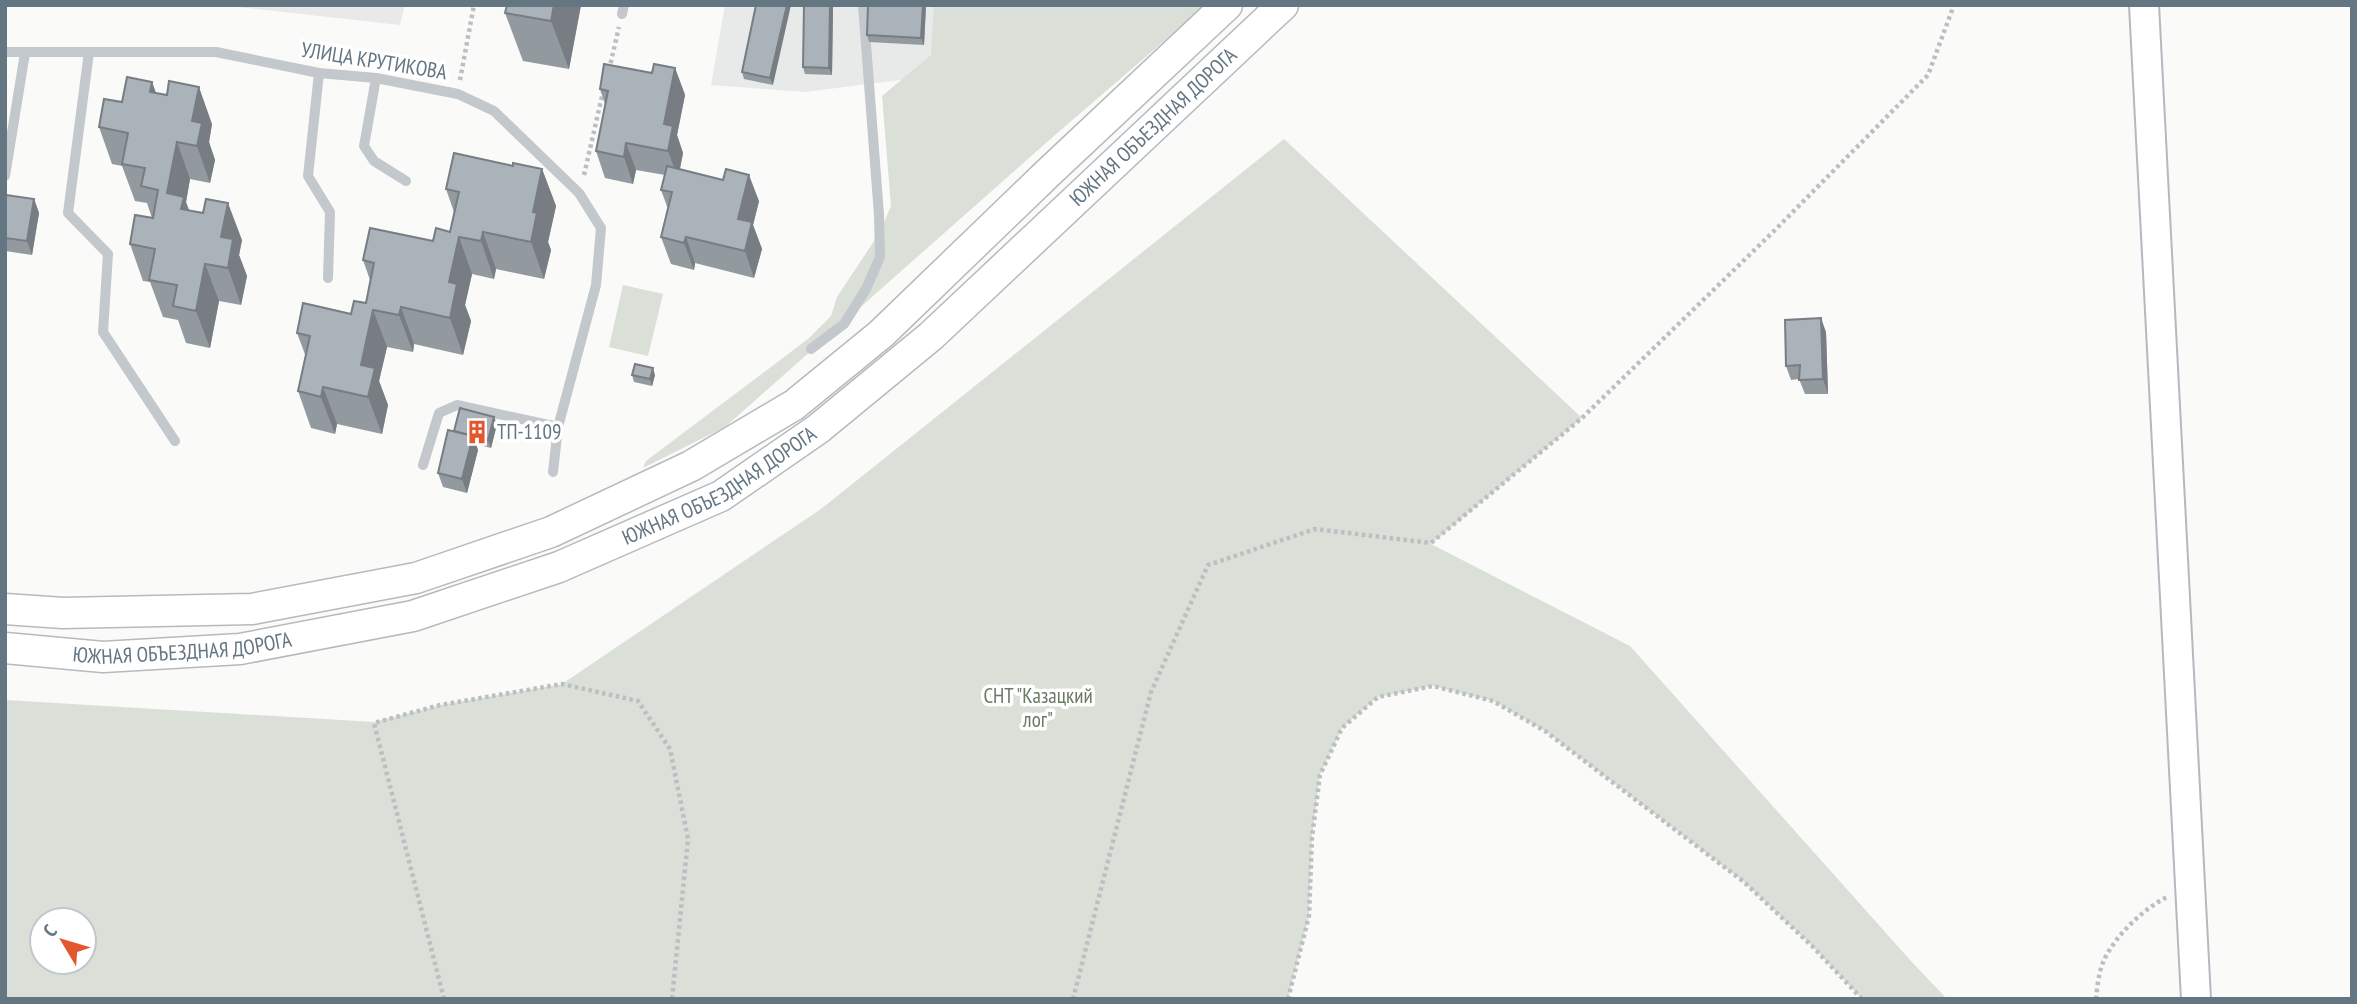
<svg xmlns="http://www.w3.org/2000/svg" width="2357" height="1004" viewBox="0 0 2357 1004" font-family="'PT Sans Narrow',sans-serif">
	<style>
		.built { fill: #e8e9e9 }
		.green { fill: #dadfd7; fill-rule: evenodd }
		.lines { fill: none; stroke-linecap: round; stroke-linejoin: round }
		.secondary-casing { stroke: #b3babf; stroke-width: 32 }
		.primary-casing { stroke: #b5babe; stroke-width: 33 }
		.path { stroke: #bbbfc2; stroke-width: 4.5; stroke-dasharray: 3.5 3.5; stroke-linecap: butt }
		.lane { stroke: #c3c8cc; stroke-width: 10 }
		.secondary { stroke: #fff; stroke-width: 28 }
		.primary { stroke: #fff; stroke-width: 30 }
		.wall { fill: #929a9f }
		.shaded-wall { fill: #777d82 }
		.building { fill: #aab3b9; stroke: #777d82; stroke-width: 2 }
		.labels { text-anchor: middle; stroke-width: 7; stroke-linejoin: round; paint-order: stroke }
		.street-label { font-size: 21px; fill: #657683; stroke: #fff }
		.poi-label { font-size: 21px; fill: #657683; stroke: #fff; text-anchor: start }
		.park-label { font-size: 21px; fill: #687a64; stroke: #fff }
	</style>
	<rect width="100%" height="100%" fill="#fafaf8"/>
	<g class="built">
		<polygon points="220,5 405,5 400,25"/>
		<polygon points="725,5 951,5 948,74 805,92 711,85"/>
	</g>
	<g class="green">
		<polygon points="934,5 1206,5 1055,135 725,427 643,468 646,461 808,339 831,316 837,297 880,232 891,206 882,96 931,55"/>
		<path d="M1284 139 1582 418 1431 544 1630 646 1910 960 1947 999H1862L1812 946 1744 882 1545 731 1493 701 1433 686 1378 697 1342 728 1320 775 1312 837 1309 916 1288 999H5V700L374 722 440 705 562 684 821 509ZM42 920H84V962H42Z"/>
		<polygon points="623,285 663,294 648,356 609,347"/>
	</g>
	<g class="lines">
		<g class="secondary-casing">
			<polyline id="secondary" points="2144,5 2196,999"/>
		</g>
		<g class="primary-casing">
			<g id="primary">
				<polyline points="5,609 63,613 252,609 416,578 551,532 691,466 794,405 881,334 1048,173 1227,5"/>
				<path id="s1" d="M5 648 103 657 240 649 413 616 559 567 721 496 818 429 931 336 1283 5"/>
			</g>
		</g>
		<g class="path">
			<polyline points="609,70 619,27"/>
			<polyline points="460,80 474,5"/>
			<polyline points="584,175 603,92"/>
			<polyline points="444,999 374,723 440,705 562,684 638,701 670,749 688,839 672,999"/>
			<polyline points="1073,999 1151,692 1208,565 1315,529 1431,543 1582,418 1776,229 1928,75 1954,5"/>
			<polyline points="1288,999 1309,916 1312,837 1320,775 1342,728 1378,697 1433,686 1493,701 1545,731 1744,882 1812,946 1862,999"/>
			<path d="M2096 999C2097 987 2099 971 2104 960 2116 935 2143 909 2167 897"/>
		</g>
		<g class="lane">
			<polyline points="622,14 624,5"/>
			<polyline points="5,52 216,52 319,73 376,78 458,94 494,111 579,193 601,228 596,285 558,427 553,472"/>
			<polyline points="89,52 68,213 108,254 103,332 175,441"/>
			<polyline points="319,73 308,176 330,212 328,278"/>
			<polyline points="376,78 364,146 374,161 406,181"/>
			<polyline points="5,176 25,53"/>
			<polyline points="811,349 844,324 866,289 880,257 879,215 863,5"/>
			<polyline points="423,465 439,413 457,405 558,427"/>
		</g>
		<use href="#secondary" class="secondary"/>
		<use href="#primary" class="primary"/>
	</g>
	<g class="wall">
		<polygon points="581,5 569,69 523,61 505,13"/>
		<polygon points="756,5 773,85 744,79 742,72"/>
		<polygon points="804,5 833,5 832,75 805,74 803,67"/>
		<polygon points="926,5 924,45 869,42 867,35"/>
		<polygon points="675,68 685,95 677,135 683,153 680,169 759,201 753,225 762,249 754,278 695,263 694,270 671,264 661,237 668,209 661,190 665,175 636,170 633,184 605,178 596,151 605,104 600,89 652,73"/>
		<polygon points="152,82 156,93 212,124 209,142 215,160 210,183 190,179 186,202 189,210 242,240 239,255 247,276 241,305 219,301 210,348 186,343 178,320 163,317 150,282 143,281 130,244 152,218 147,203 135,201 122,166 112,164 99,127 122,102"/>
		<polygon points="513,166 542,169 556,206 548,242 551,250 544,279 496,269 494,279 472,274 465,305 471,321 463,355 414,344 413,352 387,347 379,381 388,405 382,434 337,424 335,434 311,428 298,391 306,357 297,333 351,314 366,303 370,280 363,260 433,241 450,232 454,212 446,189"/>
		<polygon points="34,199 39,213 32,255 5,251 5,202"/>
		<polygon points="1826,332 1828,394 1805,394 1799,379 1791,380 1786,366"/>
		<polygon points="632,375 655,375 652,386 634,382"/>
		<polygon points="497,424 491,448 476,444 478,450 467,493 443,487 438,473 454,431"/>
	</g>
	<g class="shaded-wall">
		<polygon points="554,5 581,5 569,69 551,21"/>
		<polygon points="787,5 791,5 773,85 770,78"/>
		<polygon points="830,5 833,5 832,75 829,68"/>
		<polygon points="923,5 926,5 924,45 921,38"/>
		<polygon points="675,68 685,95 677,135 683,153 678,178 668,151 664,124"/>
		<polygon points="152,82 165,119 150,92"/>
		<polygon points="199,87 212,124 209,142 215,160 210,183 197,146 192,121"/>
		<polygon points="177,142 190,179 186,202 197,234 167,193"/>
		<polygon points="626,143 636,170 633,184 624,157"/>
		<polygon points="542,169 556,206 548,242 551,250 544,279 531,242 533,212"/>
		<polygon points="749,175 759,201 753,225 762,249 754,278 745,251 738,219"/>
		<polygon points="34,199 39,213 32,255 27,241"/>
		<polygon points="228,203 242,240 239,255 247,276 241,305 228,268 221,237"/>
		<polygon points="483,232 496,269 494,279 481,241"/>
		<polygon points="459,237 472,274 465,305 471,321 463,355 450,318 449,282"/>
		<polygon points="686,237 695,263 694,270 684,243"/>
		<polygon points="205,264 219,301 210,348 196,311"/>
		<polygon points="401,307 414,344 413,352 399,315"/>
		<polygon points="373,310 387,347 379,381 388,405 382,434 368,397 361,365"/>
		<polygon points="1821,318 1826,332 1828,394 1823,379"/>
		<polygon points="653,368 655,375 652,386 650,379"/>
		<polygon points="323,387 337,424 335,434 321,397"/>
		<polygon points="494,417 497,424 491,448 488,440"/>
		<polygon points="473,436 478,450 467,493 462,479"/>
	</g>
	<g class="building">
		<polygon points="507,5 554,5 551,21 505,13"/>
		<polygon points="756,5 787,5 770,78 742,72"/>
		<polygon points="804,5 830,5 829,68 803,67"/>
		<polygon points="868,5 923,5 921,38 867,35"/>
		<polygon points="604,64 652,73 654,64 675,68 664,124 673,126 668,151 626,143 624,157 596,151 608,91 600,89"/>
		<polygon points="127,77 152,82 150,92 167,95 169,81 199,87 192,121 202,123 197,146 177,142 167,193 184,197 181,209 203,213 206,199 228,203 221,237 233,239 228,268 205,264 196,311 173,306 177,285 149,280 155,249 130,244 135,215 153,218 158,190 141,186 145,168 122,164 128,133 99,127 104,99 122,102"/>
		<polygon points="454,153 513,166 513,163 542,169 533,212 537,213 531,242 483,232 481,241 459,237 449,282 457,284 450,318 401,307 399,315 373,310 361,365 375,368 368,397 323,387 321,397 298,391 310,336 297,333 303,303 351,314 354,301 366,303 374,263 363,260 370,228 433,241 436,228 450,232 459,192 446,189"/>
		<polygon points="667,166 723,180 726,169 749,175 738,219 752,222 745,251 686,237 684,243 661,237 672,192 661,190"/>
		<polygon points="6,195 34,199 27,241 5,238 5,202"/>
		<polygon points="1821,318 1823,379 1799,380 1800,365 1786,366 1785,320"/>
		<polygon points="635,364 653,368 650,379 632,375"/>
		<polygon points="460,408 494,417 488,440 454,431"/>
		<polygon points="448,430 473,436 462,479 438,473"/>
	</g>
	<defs>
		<g id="building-bare" transform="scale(1.89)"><path d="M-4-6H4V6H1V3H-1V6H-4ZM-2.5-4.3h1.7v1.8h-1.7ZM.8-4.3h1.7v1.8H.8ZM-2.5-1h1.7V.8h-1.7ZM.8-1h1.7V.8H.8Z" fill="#e4572e" stroke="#fff" stroke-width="2.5" paint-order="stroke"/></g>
	</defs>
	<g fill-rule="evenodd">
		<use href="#building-bare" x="477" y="432"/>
	</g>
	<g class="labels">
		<g class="street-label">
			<text transform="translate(374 61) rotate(9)" y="7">УЛИЦА КРУТИКОВА</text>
			<text dy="7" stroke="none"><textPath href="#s1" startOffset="1312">ЮЖНАЯ ОБЪЕЗДНАЯ ДОРОГА</textPath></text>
			<text dy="7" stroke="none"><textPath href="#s1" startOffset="746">ЮЖНАЯ ОБЪЕЗДНАЯ ДОРОГА</textPath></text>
			<text dy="7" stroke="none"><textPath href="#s1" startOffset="178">ЮЖНАЯ ОБЪЕЗДНАЯ ДОРОГА</textPath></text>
		</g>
		<g class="poi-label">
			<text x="497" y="439">ТП-1109</text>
		</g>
		<g class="park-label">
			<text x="1038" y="703">СНТ "Казацкий<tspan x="1038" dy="24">лог"</tspan></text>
		</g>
	</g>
	<rect width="2357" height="1004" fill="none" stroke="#657683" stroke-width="14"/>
	<g transform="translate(63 941) rotate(308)"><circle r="33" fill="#ffffff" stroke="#c1c8cd" stroke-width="2"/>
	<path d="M0-5L12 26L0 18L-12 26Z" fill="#e4572e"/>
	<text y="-10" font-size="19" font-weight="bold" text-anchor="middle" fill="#657683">С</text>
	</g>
</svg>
